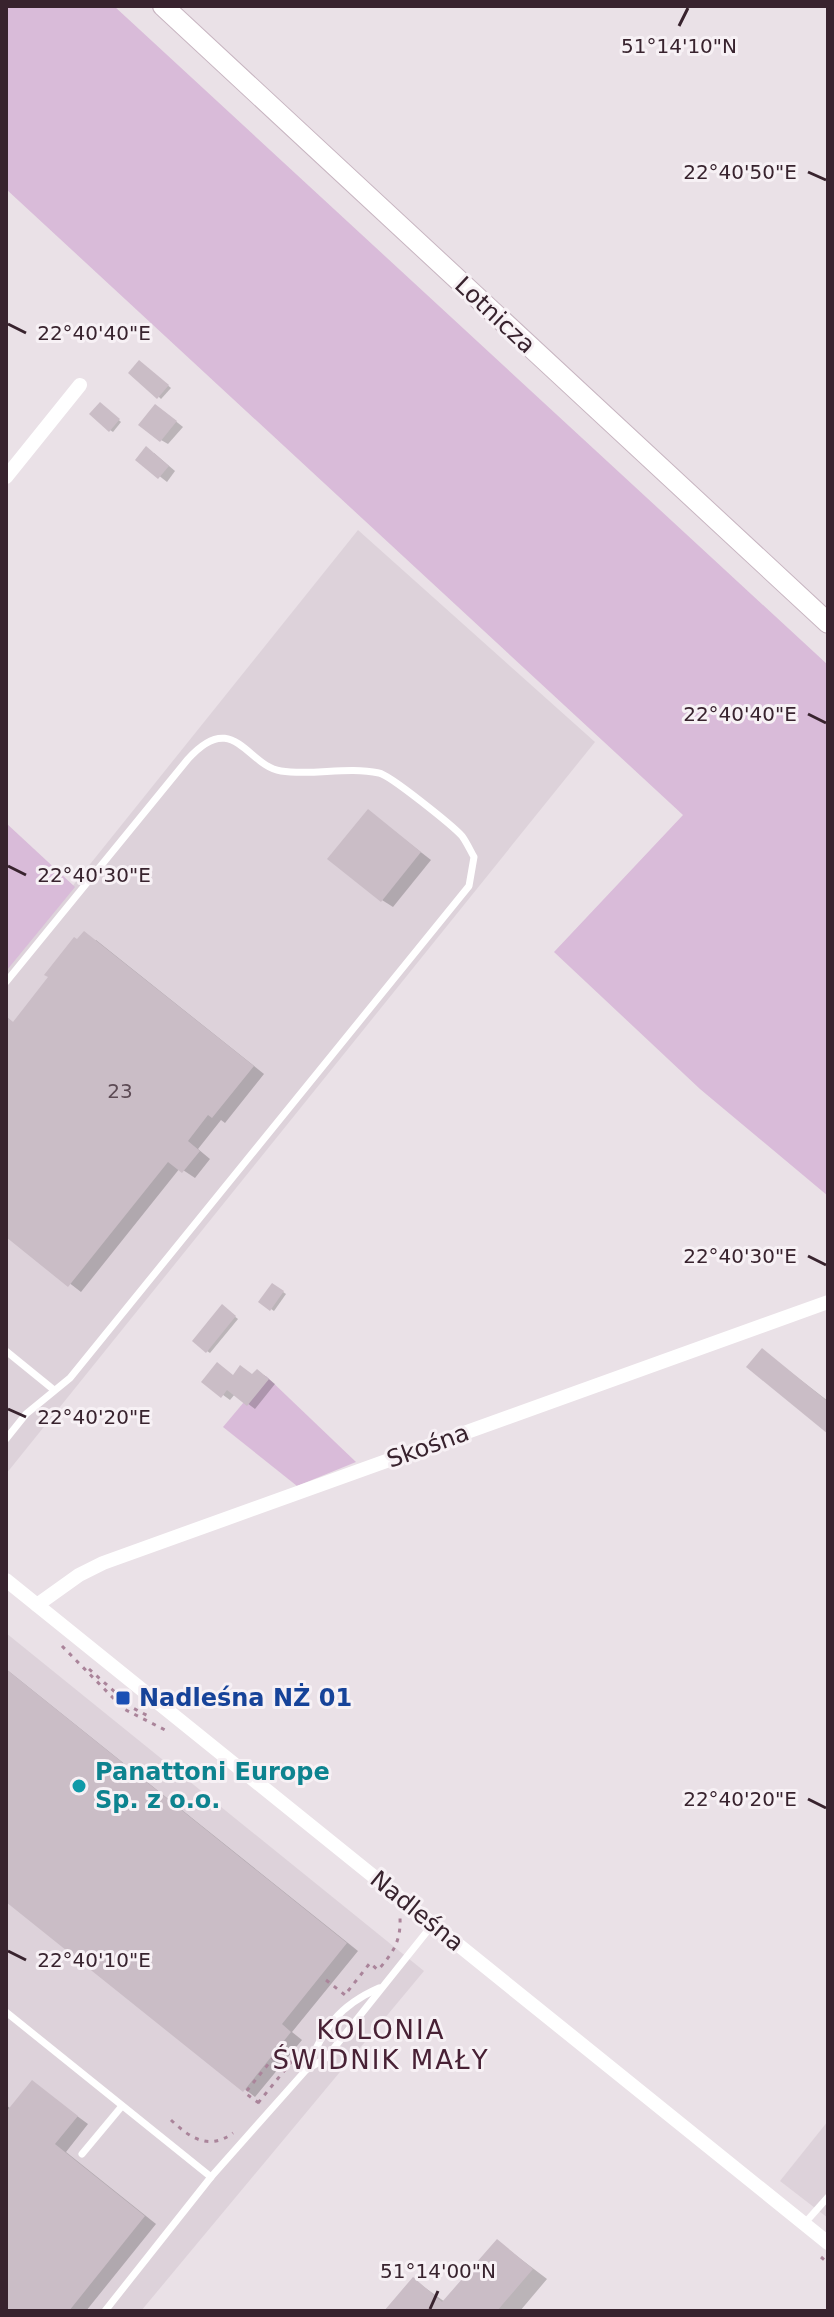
<svg xmlns="http://www.w3.org/2000/svg" width="834" height="2317" viewBox="0 0 834 2317" font-family="'DejaVu Sans',sans-serif">
	<style>
		.built { fill: #ddd2da }
		.green { fill: #d9bbd9 }
		.shadow { fill: #0003 }
		.building { fill: #cabdc6 }
		.lines { fill: none; stroke-linecap: round; stroke-linejoin: round }
		.secondary-casing { stroke: #c8b5c1; stroke-width: 22 }
		.path { stroke: #aa849a; stroke-width: 3; stroke-dasharray: 4 6; stroke-linecap: butt }
		.lane { stroke: #fff; stroke-width: 7 }
		.street { stroke: #fff; stroke-width: 14 }
		.secondary { stroke: #fff; stroke-width: 20 }
		.ticks { fill: none; stroke: #38232e; stroke-width: 3 }
		.transit-dot { fill: #1a4fb4; stroke: #f7f1f5; stroke-width: 3 }
		.culture-dot { fill: #0f9aa8; stroke: #f7f1f5; stroke-width: 3 }
		.labels { text-anchor: middle; stroke-width: 6; stroke-linejoin: round; paint-order: stroke }
		.number-label { font-size: 20px; fill: #5c4a54 }
		.street-label { font-size: 24px; fill: #38232e; stroke: #f7f1f5 }
		.transit-label { font-size: 24px; font-weight: bold; fill: #164399; stroke: #f7f1f5; text-anchor: start }
		.culture-label { font-size: 24px; font-weight: bold; fill: #0d838f; stroke: #f7f1f5; text-anchor: start }
		.neighbourhood-label { font-size: 26px; letter-spacing: 2px; fill: #482135; stroke: #f7f1f5 }
		.ticks-label { font-size: 20px; text-anchor: middle; fill: #38232e; stroke: #f7f1f5; stroke-width: 6; stroke-linejoin: round; paint-order: stroke }
	</style>
	<rect width="100%" height="100%" fill="#eae1e7"/>
	<g class="built">
		<polygon points="358,530 595,742 6,1474 6,969"/>
		<polygon points="6,1633 424,1971 141,2311 6,2311"/>
		<polygon points="828,2121 828,2218 780,2181"/>
	</g>
	<g class="green">
		<polygon points="6,6 114,6 828,665 828,1196 700,1089 554,952 683,815 6,189"/>
		<polygon points="6,823 75,887 7,970 6,970"/>
		<polygon points="266,1376 356,1462 297,1486 223,1427"/>
	</g>
	<g class="shadow">
		<polygon points="142,364 171,388 161,399 159,397"/>
		<polygon points="103,406 121,422 113,432 110,430"/>
		<polygon points="163,411 183,427 168,444 161,440"/>
		<polygon points="154,453 175,471 167,482 138,459"/>
		<polygon points="368,811 431,860 393,907 382,900"/>
		<polygon points="96,940 264,1074 225,1123 221,1120 198,1149 210,1159 195,1178 180,1168 81,1292 6,1234 6,1018 14,1023"/>
		<polygon points="273,1285 286,1294 274,1311 261,1302"/>
		<polygon points="225,1309 238,1319 210,1353 207,1351"/>
		<polygon points="762,1350 828,1401 828,1432"/>
		<polygon points="264,1375 275,1384 255,1409 235,1394 230,1400 204,1381"/>
		<polygon points="6,1669 358,1951 292,2032 302,2040 255,2097 6,1900"/>
		<polygon points="32,2083 88,2124 66,2152 156,2224 86,2311 6,2311 6,2105 11,2109"/>
		<polygon points="497,2241 547,2279 520,2311 386,2311 413,2279 445,2302"/>
	</g>
	<g class="building">
		<polygon points="139,360 169,385 157,399 128,373"/>
		<polygon points="100,402 120,419 109,432 89,414"/>
		<polygon points="155,404 177,421 160,442 138,425"/>
		<polygon points="146,446 169,466 158,479 135,460"/>
		<polygon points="368,809 421,852 381,902 327,859"/>
		<polygon points="84,931 254,1066 212,1118 208,1115 188,1141 200,1151 182,1173 168,1162 68,1287 6,1237 6,1016 13,1022 48,977 44,975 74,937 77,939"/>
		<polygon points="272,1283 284,1291 270,1311 258,1302"/>
		<polygon points="222,1304 236,1316 206,1353 192,1341"/>
		<polygon points="762,1348 828,1402 828,1434 746,1367"/>
		<polygon points="217,1362 233,1375 240,1365 252,1374 257,1369 269,1379 247,1406 227,1390 221,1398 201,1382"/>
		<polygon points="6,1669 347,1943 282,2024 291,2032 243,2092 6,1902"/>
		<polygon points="32,2080 78,2116 55,2144 145,2216 69,2311 6,2311 6,2112"/>
		<polygon points="497,2239 533,2269 497,2311 384,2311 413,2277 442,2302"/>
	</g>
	<g class="lines">
		<g class="secondary-casing">
			<polyline id="secondary" points="163,6 828,623"/>
		</g>
		<g class="path">
			<polyline points="62,1646 124,1709 167,1731"/>
			<polyline points="89,1669 133,1708 148,1716"/>
			<polyline points="326,1980 345,1995"/>
			<path d="M348 1991 370 1963 378 1970C393 1953 401 1941 400 1918"/>
			<polyline points="258,2103 301,2050"/>
			<polyline points="259,2103 245,2093 286,2042"/>
			<path d="M171 2120C190 2138 209 2151 233 2133"/>
			<polyline points="821,2257 828,2263"/>
		</g>
		<g class="lane">
			<path d="M6 982 188 759C234 708 247 766 281 771 313 776 347 766 379 773 390 775 453 826 462 836 467 843 470 850 474 857L469 886 70 1378 26 1414 6 1439"/>
			<polyline points="6,1351 54,1390"/>
			<polyline points="6,2012 211,2177"/>
			<path d="M307 2068C324 2028 338 2006 379 1988"/>
			<polyline points="82,2154 122,2106"/>
			<polyline points="804,2224 828,2197"/>
			<polyline points="105,2311 211,2177 306,2070 326,2058 433,1924"/>
		</g>
		<g class="street">
			<polyline points="6,477 80,385"/>
			<polyline points="6,1580 828,2243"/>
			<polyline points="37,1605 79,1575 103,1563 828,1302"/>
		</g>
		<use href="#secondary" class="secondary"/>
	</g>
	<path class="ticks" d="M679 26 688 8M808 172 826 180M8 324 26 333M808 714 826 723M8 866 26 875M808 1256 826 1265M8 1409 26 1417M808 1799 826 1808M8 1951 26 1960M430 2309 438 2291"/>
	<rect class="transit-dot" x="115" y="1690" width="16" height="16" rx="4"/>
	<circle class="culture-dot" cx="79" cy="1786" r="8"/>
	<g class="labels">
		<g class="number-label">
			<text x="120" y="1098">23</text>
		</g>
		<g class="street-label">
			<text transform="translate(495 315) rotate(43)" y="8">Lotnicza</text>
			<text transform="translate(428 1446) rotate(-20)" y="8">Skośna</text>
			<text transform="translate(417 1911) rotate(39)" y="8">Nadleśna</text>
		</g>
		<g class="transit-label">
			<text x="139" y="1706">Nadleśna NŻ 01</text>
		</g>
		<g class="culture-label">
			<text x="95" y="1780">Panattoni Europe<tspan x="95" dy="28">Sp. z o.o.</tspan></text>
		</g>
		<g class="neighbourhood-label">
			<text x="381" y="2039">KOLONIA<tspan x="381" dy="30">ŚWIDNIK MAŁY</tspan></text>
		</g>
	</g>
	<g class="ticks-label">
		<text x="679" y="53">51°14'10"N</text>
		<text x="740" y="179">22°40'50"E</text>
		<text x="94" y="340">22°40'40"E</text>
		<text x="740" y="721">22°40'40"E</text>
		<text x="94" y="882">22°40'30"E</text>
		<text x="740" y="1263">22°40'30"E</text>
		<text x="94" y="1424">22°40'20"E</text>
		<text x="740" y="1806">22°40'20"E</text>
		<text x="94" y="1967">22°40'10"E</text>
		<text x="438" y="2278">51°14'00"N</text>
	</g>
	<rect width="834" height="2317" fill="none" stroke="#38232e" stroke-width="16"/>
</svg>
